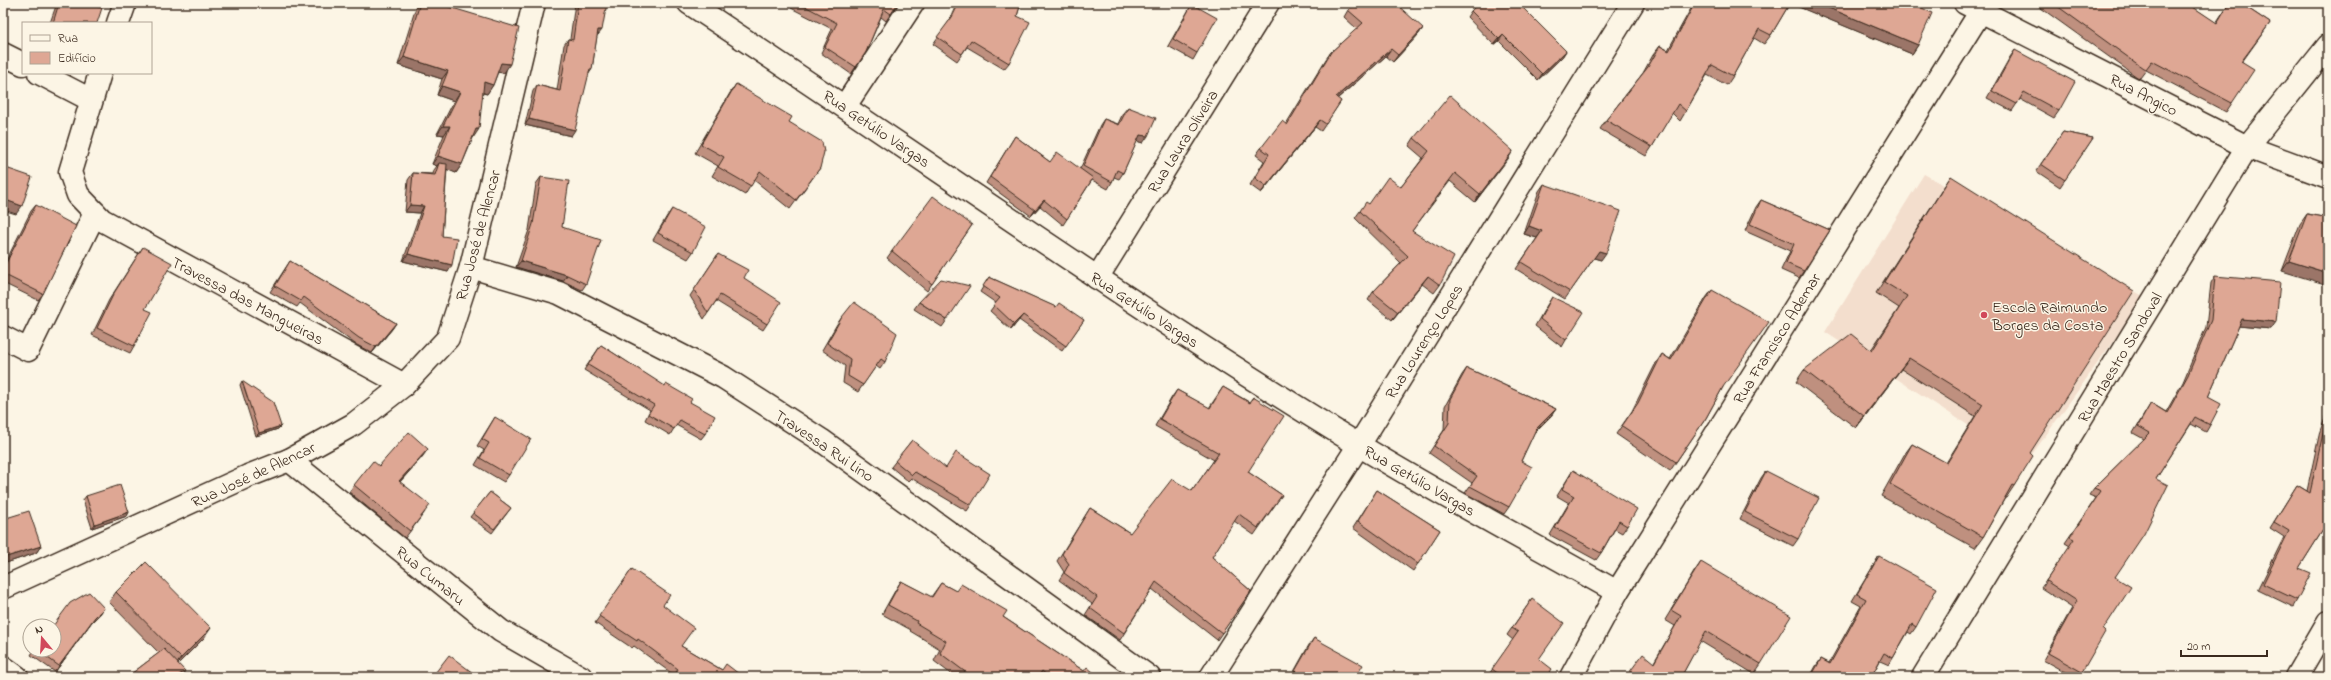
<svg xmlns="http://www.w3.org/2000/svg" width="2331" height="680" viewBox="0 0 2331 680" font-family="'Indie Flower',sans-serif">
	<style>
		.built { fill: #f3decd }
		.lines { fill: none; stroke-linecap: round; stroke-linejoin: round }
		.minor-casing { stroke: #3b2a1e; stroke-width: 25 }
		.tertiary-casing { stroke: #3b2a1e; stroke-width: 25 }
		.minor { stroke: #fcf5e5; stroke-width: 22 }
		.tertiary { stroke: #fcf5e5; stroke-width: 22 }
		.wall { fill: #bf907f; stroke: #3b2a1e }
		.shaded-wall { fill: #9b7568; stroke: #3b2a1e }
		.building { fill: #dea794; stroke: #3b2a1e }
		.poi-dot { fill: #d1495b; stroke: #fcf5e5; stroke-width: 1.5 }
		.labels { text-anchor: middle; stroke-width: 3; stroke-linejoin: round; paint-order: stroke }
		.street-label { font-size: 16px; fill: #3b2a1e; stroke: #fcf5e5 }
		.poi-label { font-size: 16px; fill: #3b2a1e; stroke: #fcf5e5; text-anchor: start }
	</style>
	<rect width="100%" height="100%" fill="#fcf5e5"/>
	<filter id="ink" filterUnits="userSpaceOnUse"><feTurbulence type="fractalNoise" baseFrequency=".025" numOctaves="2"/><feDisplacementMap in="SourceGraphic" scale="8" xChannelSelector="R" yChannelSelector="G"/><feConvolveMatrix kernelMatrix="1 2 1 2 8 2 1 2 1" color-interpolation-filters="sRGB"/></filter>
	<g filter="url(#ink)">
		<polygon class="built" points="1924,174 2145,297 2026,463 1825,332"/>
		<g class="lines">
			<g class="minor-casing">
				<g id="minor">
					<path d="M689 3C912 150 1129 305 1357 444 1442 496 1531 543 1617 592"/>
					<polyline points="118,23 125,3"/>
					<polyline points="3,54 23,64"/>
					<polyline points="39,73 91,100"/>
					<polyline points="100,73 70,172 78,195 102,220 404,385"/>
					<polyline points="845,106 913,3"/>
					<polyline points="471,267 559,293 723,377 821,440 1149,677"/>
					<polyline points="1097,278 1268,3"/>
					<polyline points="3,337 28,350 95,213"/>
					<polyline points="289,460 501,631 581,677"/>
					<polyline points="3,588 248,476 289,460 354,424 404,385 448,338 471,267 534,3"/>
					<polyline points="3,667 17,677"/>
					<polyline points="1211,677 1359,445 1633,3"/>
					<polyline points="1571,677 1617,592 1986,3"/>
					<polyline points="1923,677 2247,147 2328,46"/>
					<polyline points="2296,677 2328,622"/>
				</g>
			</g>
			<g class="tertiary-casing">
				<polyline id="tertiary" points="1965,3 2247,147 2328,177"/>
			</g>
			<use href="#minor" class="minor"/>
			<use href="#tertiary" class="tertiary"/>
		</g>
		<g class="wall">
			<polygon points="57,3 86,3 97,23 50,23"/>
			<polygon points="419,3 436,3 504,73 498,72 493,85 487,94 482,93 473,138 462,164 456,173 447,169 442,236 448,272 403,261 420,213 405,212 408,180 413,173 433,174 434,170 437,166 432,164 444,135 437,134 454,101 437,95 442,79 398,65 416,7"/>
			<polygon points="575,3 607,3 598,35 597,35 592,69 588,75 571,136 525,125 533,91 537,85 557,90 564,45 568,39 570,39"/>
			<polygon points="794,3 898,3 886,21 881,17 866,52 851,74 821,53 832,29 791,8"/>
			<polygon points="957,3 1021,3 1017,16 1009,63 1004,69 967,47 957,61 933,44 948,23"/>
			<polygon points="1085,3 1094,3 1092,7"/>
			<polygon points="1477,3 1526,3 1523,8 1566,51 1562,57 1538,80 1499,41 1494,45 1467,17 1471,11 1478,4"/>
			<polygon points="1694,3 1912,3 1918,45 1912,54 1790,3 1771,35 1764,44 1754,38 1733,76 1727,85 1707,75 1686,111 1680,121 1672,113 1652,147 1646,156 1600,129 1606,120 1643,73 1653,55 1660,46 1668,50"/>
			<polygon points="2034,3 2187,3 2216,23 2229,3 2240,3 2270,23 2242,62 2232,103 2226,112 2146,70 2140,78 2137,77"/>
			<polygon points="1192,4 1197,53 1193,60 1168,46"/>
			<polygon points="1348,10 1423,28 1418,35 1393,62 1386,56 1337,99 1341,101 1321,131 1315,127 1261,193 1250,185 1264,161 1256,155 1261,148 1286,124 1326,59 1331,52 1357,29 1344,17"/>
			<polygon points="2015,50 2059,111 2054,118 2020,99 2012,111 1987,98 2010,57"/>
			<polygon points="736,84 789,122 820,168 790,209 754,180 745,195 712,176 718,166 695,153 730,93"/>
			<polygon points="1128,107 1143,143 1137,141 1123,173 1119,179 1114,177 1112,182 1108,189 1092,180 1063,225 1040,206 1031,216 986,183 1015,136 1050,162 1080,169 1100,125 1104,119 1118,124 1123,113"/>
			<polygon points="2063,132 2093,138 2060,187 2036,171"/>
			<polygon points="1414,138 1513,151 1475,202 1450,181 1412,231 1440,285 1434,293 1422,284 1392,320 1368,300 1373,292 1401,263 1355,218 1360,211 1369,204 1401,187 1423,158 1409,146"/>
			<polygon points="1951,176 2030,453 2014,486 2006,498 2005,498 1983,537 1975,548 1881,496 1904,455 1912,444 1946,463 1975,416 1901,369 1856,428 1796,382 1804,370 1871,350 1899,308 1876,293 1943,188"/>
			<polygon points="541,177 586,284 582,290 563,281 516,267 529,230 536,184"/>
			<polygon points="1544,184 1601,260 1594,258 1565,299 1516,269 1537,238 1524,234 1539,191"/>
			<polygon points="1761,200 1830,230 1799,278 1781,270 1790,251 1745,231 1756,207"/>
			<polygon points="36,205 43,294 38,300 3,283 3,267 31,211"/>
			<polygon points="672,209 693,252 688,259 653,240 667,216"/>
			<polygon points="2307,214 2328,218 2282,271 2300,224"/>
			<polygon points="972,225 927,291 887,258 892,251"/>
			<polygon points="143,247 134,346 130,353 92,335 109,300"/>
			<polygon points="718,254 744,278 767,324 763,330 716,301 704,319 690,296"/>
			<polygon points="290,261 396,323 392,329 372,353 355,344 300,303 297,307 270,292"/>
			<polygon points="2215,276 2271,329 2239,326 2208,397 2210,425 2206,432 2191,424 2156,479 2115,577 2103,630 2082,672 2079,677 2074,677 2043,660 2072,608 2041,588 2070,546 2065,543 2096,498 2089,495 2094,488 2144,439 2133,433 2151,403 2166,412 2183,382 2206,327 2211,283"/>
			<polygon points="989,277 1084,320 1062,351 1019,320 1011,330 990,311 996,303 980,292"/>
			<polygon points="1712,290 1723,387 1706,418 1670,471 1616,434 1632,411 1656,363 1662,354 1670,359 1706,298"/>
			<polygon points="1552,297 1566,340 1562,347 1535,326 1547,305"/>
			<polygon points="919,302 947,320 942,327 914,309"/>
			<polygon points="842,317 885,362 880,369 876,366 858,392 843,383 845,366 822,350 837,324"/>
			<polygon points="601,345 664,386 690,402 705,434 701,439 676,425 670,435 645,420 650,410 584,370"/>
			<polygon points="1467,368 1556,409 1551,416 1534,433 1521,461 1509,507 1504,514 1465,493 1472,483 1429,453 1444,430 1445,406 1462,375"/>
			<polygon points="242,381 278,429 256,436 240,385"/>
			<polygon points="1223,387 1249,402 1253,397 1248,472 1282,495 1254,535 1234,521 1212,557 1251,591 1217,640 1152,589 1120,640 1085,615 1092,604 1059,580 1064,572 1057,561 1090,508 1130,533 1192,491 1214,460 1155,426 1172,397 1177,390 1209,408"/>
			<polygon points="2328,409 2328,522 2299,568 2297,600 2293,607 2258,590 2284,537 2270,528 2297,485 2307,491 2320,431"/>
			<polygon points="495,417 509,475 504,482 475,465 484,450 477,446"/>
			<polygon points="912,440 971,505 967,511 911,478 908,481 891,467"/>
			<polygon points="423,456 400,482 425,512 405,538 349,492 354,485 379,466"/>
			<polygon points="1573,470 1627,526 1622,533 1615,529 1601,553 1596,560 1550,535 1569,503 1557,496"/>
			<polygon points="1766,471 1798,539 1793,546 1740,519 1761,478"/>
			<polygon points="1377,490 1440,530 1413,571 1353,528"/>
			<polygon points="490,492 511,508 492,533 470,517"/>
			<polygon points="86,496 129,512 127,516 92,528 83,500"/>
			<polygon points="3,519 41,546 36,553 3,564"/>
			<polygon points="1879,556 1916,627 1911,634 1908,632 1893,658 1889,665 1880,661 1871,677 1810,677 1816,666 1821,659 1829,663 1861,606 1852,601 1875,563"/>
			<polygon points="1701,562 1761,664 1754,674 1700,641 1681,677 1654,662 1675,626 1665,620 1694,572"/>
			<polygon points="632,569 663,605 681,646 722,670 739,674 752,677 673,677 674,675 634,646 632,648 595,623"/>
			<polygon points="901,581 931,597 941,583 1003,617 1084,671 1099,677 955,677 934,661 940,649 910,631 911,630 882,614 896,589"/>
			<polygon points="116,592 204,638 178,664 181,677 129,677 131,674 159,653 109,602"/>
			<polygon points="1532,599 1539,659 1547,677 1487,677 1513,640 1507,635"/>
			<polygon points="104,608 100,614 91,623 55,672 31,655 34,650 54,650"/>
			<polygon points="1314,638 1358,673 1371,677 1291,677 1309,645"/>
		</g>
		<g class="shaded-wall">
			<polygon points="1789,3 1817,3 1918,45 1912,54"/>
			<polygon points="1423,28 1418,35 1393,62 1398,55"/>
			<polygon points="598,30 602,30 598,35 594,36"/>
			<polygon points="1503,35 1499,41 1494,45 1499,39"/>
			<polygon points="1391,49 1386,56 1331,104 1336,97"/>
			<polygon points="1566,51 1562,57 1538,80 1542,74"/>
			<polygon points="404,57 448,71 442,79 398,65"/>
			<polygon points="501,63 510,64 504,73 495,72"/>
			<polygon points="590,69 592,69 588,75"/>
			<polygon points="484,82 493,85 487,94 478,91"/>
			<polygon points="442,86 460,92 454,101 437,95"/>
			<polygon points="529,119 575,130 571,136 525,125"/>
			<polygon points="1320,120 1315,127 1261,193 1266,186"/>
			<polygon points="443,126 450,126 444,135 437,134"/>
			<polygon points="476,129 479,129 473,138 470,137"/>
			<polygon points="1140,135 1148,136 1143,143 1136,141"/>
			<polygon points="1513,151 1508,159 1475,202 1480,194"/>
			<polygon points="438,156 462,164 456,173 438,166 439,163 437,166 432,164"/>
			<polygon points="3,199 22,206 16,214 3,210"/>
			<polygon points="1044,200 1040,206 1031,216 1035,210"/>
			<polygon points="410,205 424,206 420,213 405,212"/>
			<polygon points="1529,226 1542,231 1537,238 1524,234"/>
			<polygon points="1599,251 1606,253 1601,260 1594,258"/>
			<polygon points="408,254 452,265 448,272 403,261"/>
			<polygon points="521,261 567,275 563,281 516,267"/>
			<polygon points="2289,261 2328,273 2328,285 2282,271"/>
			<polygon points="1428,276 1422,284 1392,320 1398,312"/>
			<polygon points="1023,315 1011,330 1014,324"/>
			<polygon points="2242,319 2276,322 2271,329 2238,326"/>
			<polygon points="396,323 392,329 372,353 376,347"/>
			<polygon points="1909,358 1901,369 1856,428 1864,416"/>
			<polygon points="1556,409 1551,416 1531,436 1536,429"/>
			<polygon points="281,426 278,429 256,436 259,433"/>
			<polygon points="428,449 423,456 394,488 399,481"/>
			<polygon points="129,512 127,516 92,528 95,524"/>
			<polygon points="41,546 36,553 3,564 3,558"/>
			<polygon points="104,608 100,614 91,623 55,672 95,617"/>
			<polygon points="211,628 204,638 174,668 181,658"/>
			<polygon points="185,671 181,677 176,677"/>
		</g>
		<g class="building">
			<polygon points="59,3 86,3 102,8 97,23 53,23"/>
			<polygon points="420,3 436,3 519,28 510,64 501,63 493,85 484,82 479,129 476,129 462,164 438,156 450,126 443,126 460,92 442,86 448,71 404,57"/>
			<polygon points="578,3 607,3 602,30 598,30 592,69 590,69 575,130 529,119 537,85 560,91 568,39 573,40"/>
			<polygon points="799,3 898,3 891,14 884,9 866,52 856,67 825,47 837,23"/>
			<polygon points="959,3 1021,3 1017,16 1030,22 1009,63 971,40 962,54 937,37 952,17"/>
			<polygon points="1355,3 1395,3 1423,28 1398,55 1391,49 1336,97 1341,101 1326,124 1320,120 1266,186 1255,178 1269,154 1261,148 1282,121 1287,125 1331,52 1363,23 1348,10"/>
			<polygon points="1479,3 1526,3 1522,7 1566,51 1542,74 1503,35 1499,39 1471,11"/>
			<polygon points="1695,3 1790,3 1771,35 1759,29 1733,76 1712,65 1686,111 1678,104 1652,147 1606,120 1648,67 1660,46 1669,51"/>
			<polygon points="1817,3 1912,3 1932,13 1918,45"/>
			<polygon points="2053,3 2187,3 2217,23 2229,3 2240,3 2270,23 2241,62 2254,70 2232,103 2152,61 2146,69 2143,68"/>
			<polygon points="1192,4 1217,18 1197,53 1173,39"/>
			<polygon points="2015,50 2075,82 2059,111 2024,92 2017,104 1992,91"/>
			<polygon points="736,84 792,117 789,122 822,142 824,152 820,168 796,200 760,171 751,186 718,167 724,157 701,144"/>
			<polygon points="1450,95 1513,151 1480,194 1455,173 1412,231 1454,257 1440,285 1428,276 1398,312 1373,292 1408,256 1360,211 1366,202 1369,204 1388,177 1401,187 1429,151 1414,138"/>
			<polygon points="1128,107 1156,118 1148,136 1140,135 1123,173 1117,170 1112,182 1083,166 1104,119 1119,125"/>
			<polygon points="2063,132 2093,138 2065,180 2041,164"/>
			<polygon points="1015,136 1050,162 1057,152 1093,178 1067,219 1044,200 1035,210 990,177"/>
			<polygon points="439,163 447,164 442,236 457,238 452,265 408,254 424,206 410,205 413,173 435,175"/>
			<polygon points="3,167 32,177 22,206 3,199"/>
			<polygon points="1951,176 2134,291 2030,453 2033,456 2014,486 2012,485 1983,537 1890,484 1912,444 1947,463 1983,404 1909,358 1864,416 1804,370 1851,334 1872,351 1907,296 1884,282"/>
			<polygon points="541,177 569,181 562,227 601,240 586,284 567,275 521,261 533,224"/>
			<polygon points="1544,184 1621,211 1606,253 1599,251 1570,292 1521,262 1542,231 1529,226"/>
			<polygon points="933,196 972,225 932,284 892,251"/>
			<polygon points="1761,200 1830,230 1804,271 1786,263 1794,244 1750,224"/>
			<polygon points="36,205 76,226 43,294 3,274 3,269"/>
			<polygon points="672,209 706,227 693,252 658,233"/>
			<polygon points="2307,214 2328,218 2328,273 2289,261"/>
			<polygon points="143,247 172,263 145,309 152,312 134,346 97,328 114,293"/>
			<polygon points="718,254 748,270 744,278 781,302 767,324 720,295 708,313 694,290"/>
			<polygon points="290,261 396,323 376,347 359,338 304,297 301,301 275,286"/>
			<polygon points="2215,276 2280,282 2276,322 2242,319 2208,397 2221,404 2210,425 2195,417 2156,479 2168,485 2144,534 2115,577 2131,587 2103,630 2105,632 2082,672 2048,653 2077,601 2046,581 2074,539 2070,537 2101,491 2094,488 2150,433 2138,426 2151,403 2167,413 2188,375 2211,320"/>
			<polygon points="989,277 1056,307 1059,303 1084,320 1066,346 1023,315 1014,324 994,305 1000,298 983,286"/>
			<polygon points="941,279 970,286 947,320 919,302"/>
			<polygon points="1712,290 1769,322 1723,387 1706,418 1676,462 1622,426 1638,403 1662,354 1671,360"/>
			<polygon points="1552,297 1584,312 1566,340 1540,319"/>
			<polygon points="854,302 897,333 885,362 881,359 863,385 848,376 850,359 827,343 842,317"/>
			<polygon points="601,345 665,386 666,384 692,399 690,402 715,416 705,434 680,420 674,429 648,414 654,405 588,365"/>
			<polygon points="1467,368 1556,409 1536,429 1521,461 1532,467 1509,507 1470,486 1477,476 1434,446 1449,423 1450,399"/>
			<polygon points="242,381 273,402 281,426 259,433"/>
			<polygon points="1223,387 1250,403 1253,397 1284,416 1248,472 1282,495 1258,528 1239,514 1212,557 1251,591 1222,633 1156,582 1124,633 1090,608 1097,597 1064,573 1069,564 1062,554 1090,508 1130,533 1172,479 1192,491 1219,453 1160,419 1177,390 1210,408"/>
			<polygon points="2328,416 2328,522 2299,568 2311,573 2297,600 2263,584 2289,531 2274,522 2297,485 2310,493 2325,424"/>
			<polygon points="495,417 531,439 509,475 480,458 489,443 482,439"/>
			<polygon points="409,432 428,449 399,481 430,505 410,531 354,485 373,461 379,466"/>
			<polygon points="912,440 946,468 956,452 990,474 971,505 915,472 912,475 895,461"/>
			<polygon points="1573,470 1637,509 1627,526 1619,521 1601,553 1555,528 1574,496 1562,489"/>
			<polygon points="1766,471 1819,498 1798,539 1745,512"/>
			<polygon points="120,485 129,512 95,524 86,496"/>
			<polygon points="1377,490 1440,530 1418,564 1358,521"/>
			<polygon points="490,492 511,508 494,529 473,513"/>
			<polygon points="29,511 41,546 3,558 3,535 5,534 3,528 3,519"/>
			<polygon points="1879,556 1937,588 1916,627 1912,624 1893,658 1884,653 1871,677 1811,677 1821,659 1830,664 1866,599 1857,594"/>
			<polygon points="146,562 211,628 181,658 116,592"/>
			<polygon points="1701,562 1791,616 1761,664 1706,631 1681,677 1626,677 1643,654 1654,663 1681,616 1671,610"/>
			<polygon points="632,569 670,595 663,605 694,628 681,646 722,670 726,664 739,674 752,675 752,677 678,677 675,675 678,669 638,639 637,641 599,616"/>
			<polygon points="901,581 932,597 941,583 956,591 961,584 1007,611 1003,617 1084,671 1087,667 1099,677 1049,677 1042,671 1038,677 972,677 940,653 946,641 916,623 917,621 888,605"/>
			<polygon points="89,592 104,608 95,617 59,666 37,650 54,650 54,626 53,626 70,603"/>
			<polygon points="1532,599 1564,623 1539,659 1552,669 1547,677 1503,677 1492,669 1518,632 1512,628"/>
			<polygon points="1314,638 1363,665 1358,673 1371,677 1307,677 1295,671"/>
			<polygon points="164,649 185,671 176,677 133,677 131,674"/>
			<polygon points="449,655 477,676 476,677 432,677"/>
			<polygon points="2059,672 2068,677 2055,677"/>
		</g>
	</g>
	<circle class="poi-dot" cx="1984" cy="315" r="4"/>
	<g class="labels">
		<g class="street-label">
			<text transform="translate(2144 94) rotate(27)" y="6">Rua Angico</text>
			<text transform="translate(877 128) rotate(34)" y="6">Rua Getúlio Vargas</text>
			<text transform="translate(1182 141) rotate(-58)" y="6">Rua Laura Oliveira</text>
			<text transform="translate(477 235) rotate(-75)" y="6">Rua José de Alencar</text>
			<text transform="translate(248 300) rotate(28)" y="6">Travessa das Mangueiras</text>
			<text transform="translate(1145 309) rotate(33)" y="6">Rua Getúlio Vargas</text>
			<text transform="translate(1776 338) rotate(-58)" y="6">Rua Francisco Ademar</text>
			<text transform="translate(1423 341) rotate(-58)" y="6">Rua Lourenço Lopes</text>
			<text transform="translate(2119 357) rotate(-59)" y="6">Rua Maestro Sandoval</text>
			<text transform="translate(825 445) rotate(34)" y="6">Travessa Rui Lino</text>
			<text transform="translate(253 474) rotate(-25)" y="6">Rua José de Alencar</text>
			<text transform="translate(1420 480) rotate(30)" y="6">Rua Getúlio Vargas</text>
			<text transform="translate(431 575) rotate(39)" y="6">Rua Cumaru</text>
		</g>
		<g class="poi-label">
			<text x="1992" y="312">Escola Raimundo<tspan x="1992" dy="18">Borges da Costa</tspan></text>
		</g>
	</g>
	<rect width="2331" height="680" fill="none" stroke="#fcf5e5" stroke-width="16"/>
	<rect x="8" y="8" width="2315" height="664" fill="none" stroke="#3b2a1e" stroke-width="1.5" filter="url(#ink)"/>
	<rect x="22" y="22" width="130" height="52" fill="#fcf5e5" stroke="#afa495"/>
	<rect x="30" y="35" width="20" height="6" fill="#fcf5e5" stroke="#afa495"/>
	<text x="58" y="42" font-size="12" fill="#3b2a1e">Rua</text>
	<rect x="30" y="52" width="20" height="12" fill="#dea794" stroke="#afa495"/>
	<text x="58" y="62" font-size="12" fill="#3b2a1e">Edifício</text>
	<g transform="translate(42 638) rotate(342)"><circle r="19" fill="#fcf5e5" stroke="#afa495"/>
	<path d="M0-3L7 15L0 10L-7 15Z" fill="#d1495b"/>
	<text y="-6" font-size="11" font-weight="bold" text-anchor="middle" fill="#3b2a1e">N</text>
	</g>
	<path d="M2181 650v6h86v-6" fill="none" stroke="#3b2a1e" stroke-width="2"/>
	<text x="2187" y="650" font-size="12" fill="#3b2a1e" stroke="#fcf5e5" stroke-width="3" paint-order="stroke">20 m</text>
</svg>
